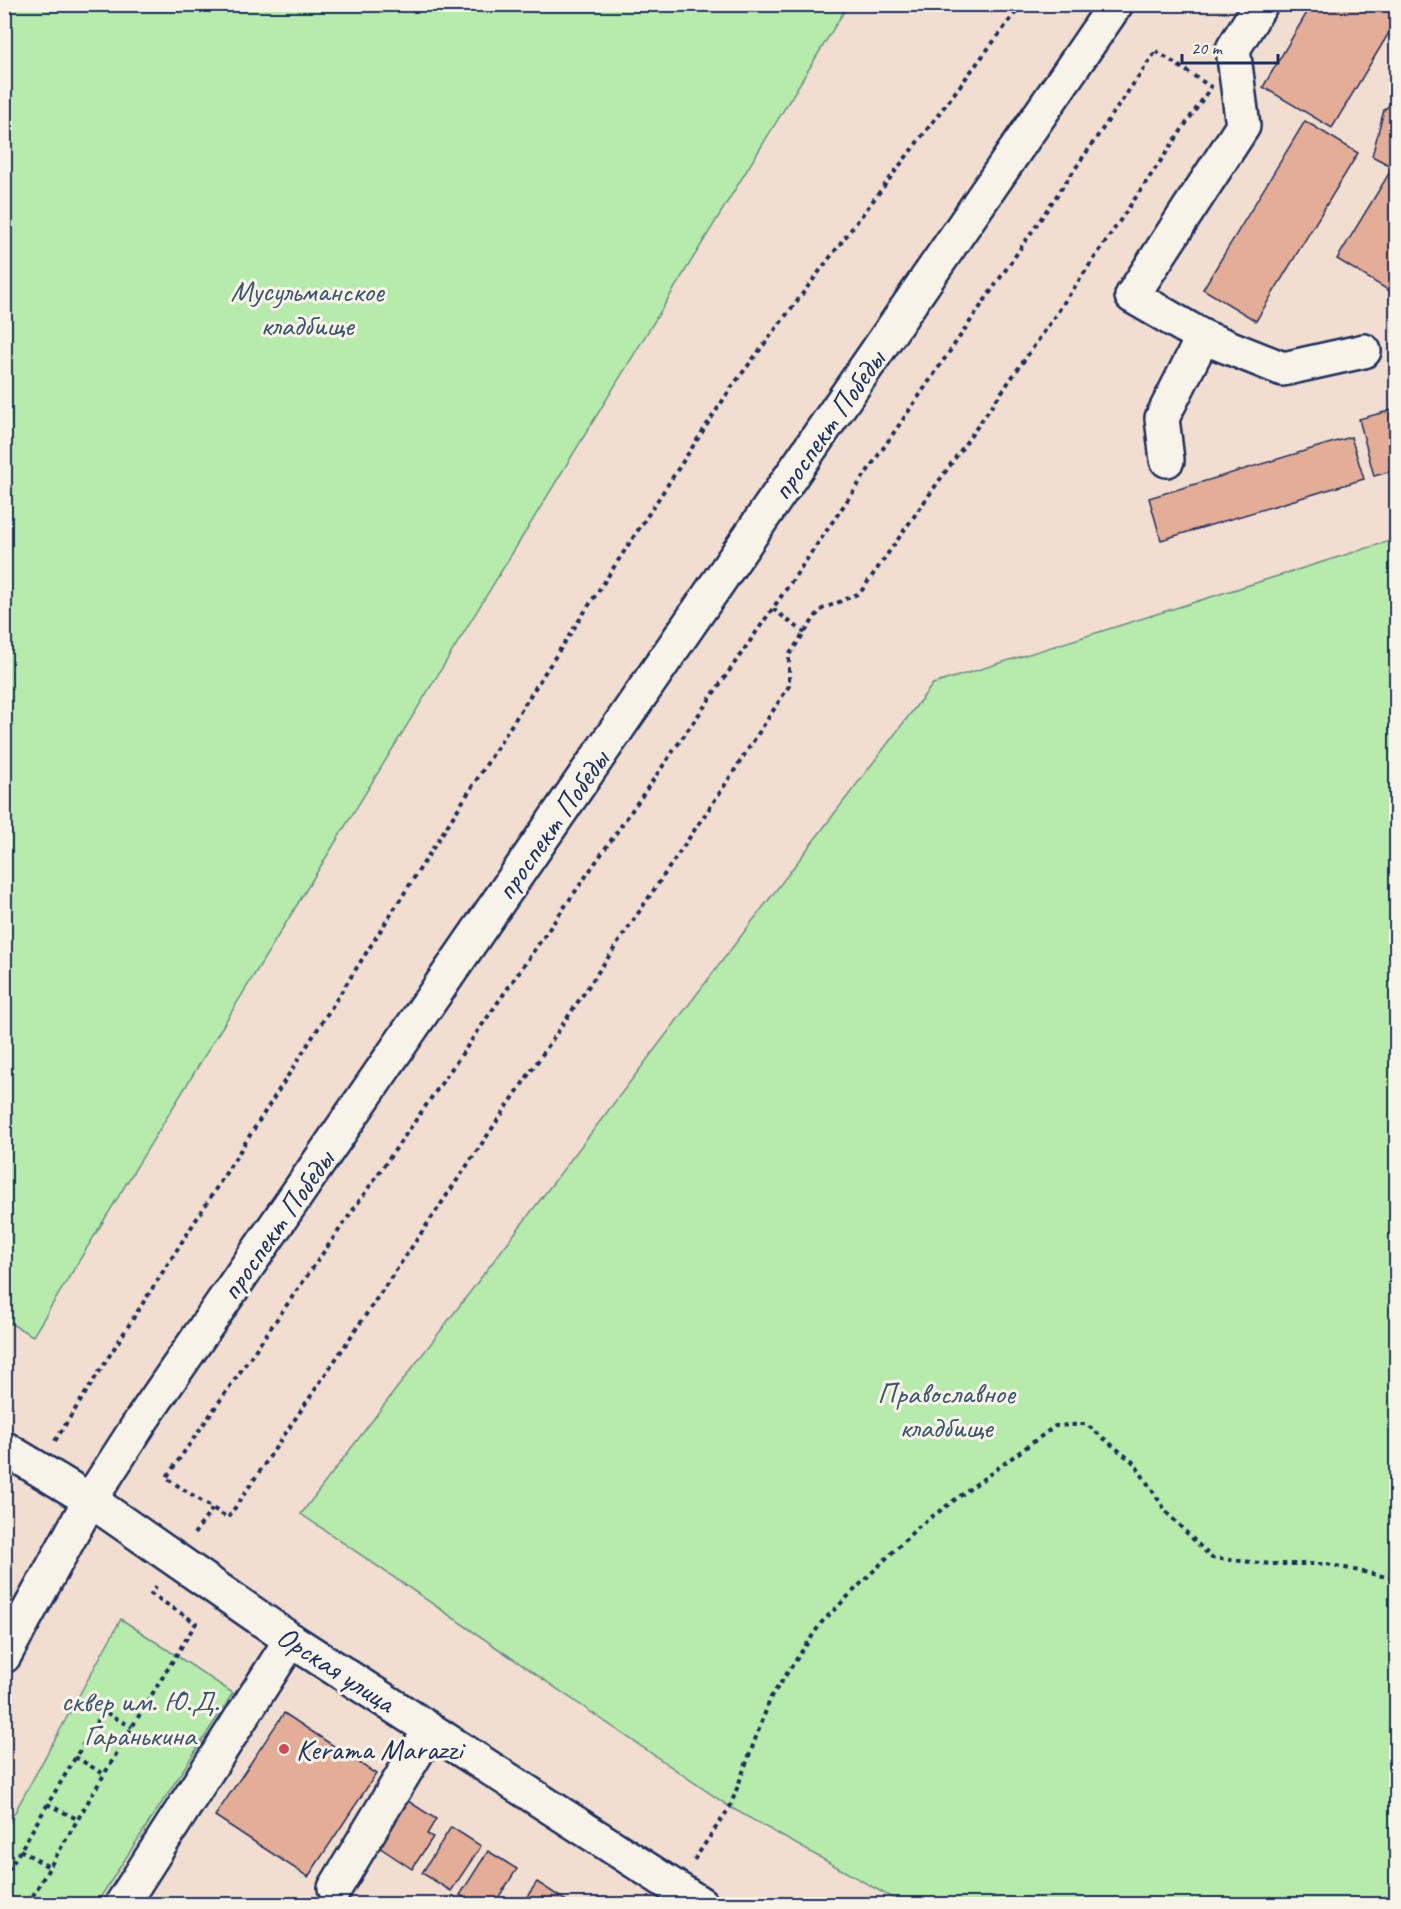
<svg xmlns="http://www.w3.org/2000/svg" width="1401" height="1909" viewBox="0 0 1401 1909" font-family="Caveat,sans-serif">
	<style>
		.green { fill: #b6ebac; stroke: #688d85; stroke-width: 1.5 }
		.building { fill: #e3ad97; stroke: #1b2f5e; stroke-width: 1.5 }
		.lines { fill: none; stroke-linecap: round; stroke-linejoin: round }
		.minor-casing { stroke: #1b2f5e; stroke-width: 38 }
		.major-casing { stroke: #1b2f5e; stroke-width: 38 }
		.path { stroke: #1b2f5e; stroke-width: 4; stroke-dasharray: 4.5 4.5; stroke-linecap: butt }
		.minor { stroke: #f7f3e8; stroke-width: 33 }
		.major { stroke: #f7f3e8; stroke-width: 33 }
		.poi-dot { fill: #d1495b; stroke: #f7f3e8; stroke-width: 2 }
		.labels { text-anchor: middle; stroke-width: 6; stroke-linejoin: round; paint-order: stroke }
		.park-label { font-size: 30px; fill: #3a556e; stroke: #f7f3e8 }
		.street-label { font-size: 30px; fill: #1b2f5e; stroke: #f7f3e8 }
		.poi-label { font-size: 30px; fill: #1b2f5e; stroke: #f7f3e8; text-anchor: start }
	</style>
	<rect width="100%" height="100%" fill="#f1ded0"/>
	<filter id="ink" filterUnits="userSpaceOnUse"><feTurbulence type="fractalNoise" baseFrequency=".0167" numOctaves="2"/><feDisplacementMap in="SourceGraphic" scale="12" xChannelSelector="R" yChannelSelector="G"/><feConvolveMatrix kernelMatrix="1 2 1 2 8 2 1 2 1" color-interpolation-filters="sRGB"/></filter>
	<g filter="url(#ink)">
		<g class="green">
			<polygon points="5,4 848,5 33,1336 4,1320"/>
			<polygon points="1396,539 1396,1904 903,1904 730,1807 301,1514 933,684"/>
			<polygon points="121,1619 233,1693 96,1904 5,1904 5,1830"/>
		</g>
		<g class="building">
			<polygon points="1312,4 1396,4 1396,21 1332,128 1263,87"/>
			<polygon points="1396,99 1396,295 1337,259 1393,167 1372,156 1384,110"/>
			<polygon points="1305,121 1358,153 1256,321 1203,289"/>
			<polygon points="1396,409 1396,470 1374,476 1359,419"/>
			<polygon points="1351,437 1364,479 1161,540 1149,498"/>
			<polygon points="284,1713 376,1774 308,1877 215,1816"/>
			<polygon points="408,1801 436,1819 427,1834 433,1837 412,1869 379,1847"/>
			<polygon points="451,1827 481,1846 451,1891 422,1873"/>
			<polygon points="488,1851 517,1869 494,1904 475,1904 460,1895"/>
			<polygon points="537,1882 571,1904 522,1904"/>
		</g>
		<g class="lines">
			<g class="minor-casing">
				<g id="minor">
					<polyline points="1203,337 1283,369 1364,351"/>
					<polyline points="1167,460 1162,418 1203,337 1132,296 1243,126 1233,49 1261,4"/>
					<polyline points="335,1888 430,1730"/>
					<polyline points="122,1904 291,1640"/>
				</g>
			</g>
			<g class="major-casing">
				<g id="major">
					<polyline points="4,1448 90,1500 291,1640 701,1904"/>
					<polyline points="4,1656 90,1500 143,1418 1116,4"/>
				</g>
			</g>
			<g class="path">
				<polygon points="1156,51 1211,87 1044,332 860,593 820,610 789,655 789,686 723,788 228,1518 166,1478 794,578"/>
				<polyline points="773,609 805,633"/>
				<polyline points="55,1441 544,674 731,388 1022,4"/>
				<polyline points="194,1534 213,1508"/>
				<polyline points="75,1757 104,1774"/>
				<polyline points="47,1804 77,1819"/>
				<polyline points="20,1850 49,1867"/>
				<polyline points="694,1860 730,1807 771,1697 821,1623 918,1527 1055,1426 1086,1424 1134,1463 1168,1514 1212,1558 1270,1564 1327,1564 1396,1579"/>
				<polyline points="4,1878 103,1711 132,1727"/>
				<polyline points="28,1904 132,1727 196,1623 151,1594 156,1586"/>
			</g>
			<use href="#minor" class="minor"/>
			<use href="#major" class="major"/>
		</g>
	</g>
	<circle class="poi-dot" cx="284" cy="1749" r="6"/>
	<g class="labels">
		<g class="park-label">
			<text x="307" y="301">Мусульманское<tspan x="307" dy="34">кладбище</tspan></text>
			<text x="946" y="1403">Православное<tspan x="946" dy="34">кладбище</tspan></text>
			<text x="140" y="1711">сквер им. Ю.Д.<tspan x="140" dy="34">Гаранькина</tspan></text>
		</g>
		<g class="street-label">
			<text transform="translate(828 425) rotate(-55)" y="10">проспект Победы</text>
			<text transform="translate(552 825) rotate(-55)" y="10">проспект Победы</text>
			<text transform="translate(277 1225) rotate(-55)" y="10">проспект Победы</text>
			<text transform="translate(336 1669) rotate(33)" y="10">Орская улица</text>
		</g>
		<g class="poi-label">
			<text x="296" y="1759">Kerama Marazzi</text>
		</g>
	</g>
	<rect width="1401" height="1909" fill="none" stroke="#f7f3e8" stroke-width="24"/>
	<rect x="12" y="12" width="1377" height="1885" fill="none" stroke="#1b2f5e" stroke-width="2" filter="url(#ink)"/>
	<path d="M1182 54v9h96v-9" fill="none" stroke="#1b2f5e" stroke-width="3"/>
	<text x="1191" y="54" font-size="18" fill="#1b2f5e" stroke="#f7f3e8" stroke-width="4.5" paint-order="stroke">20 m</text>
</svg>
